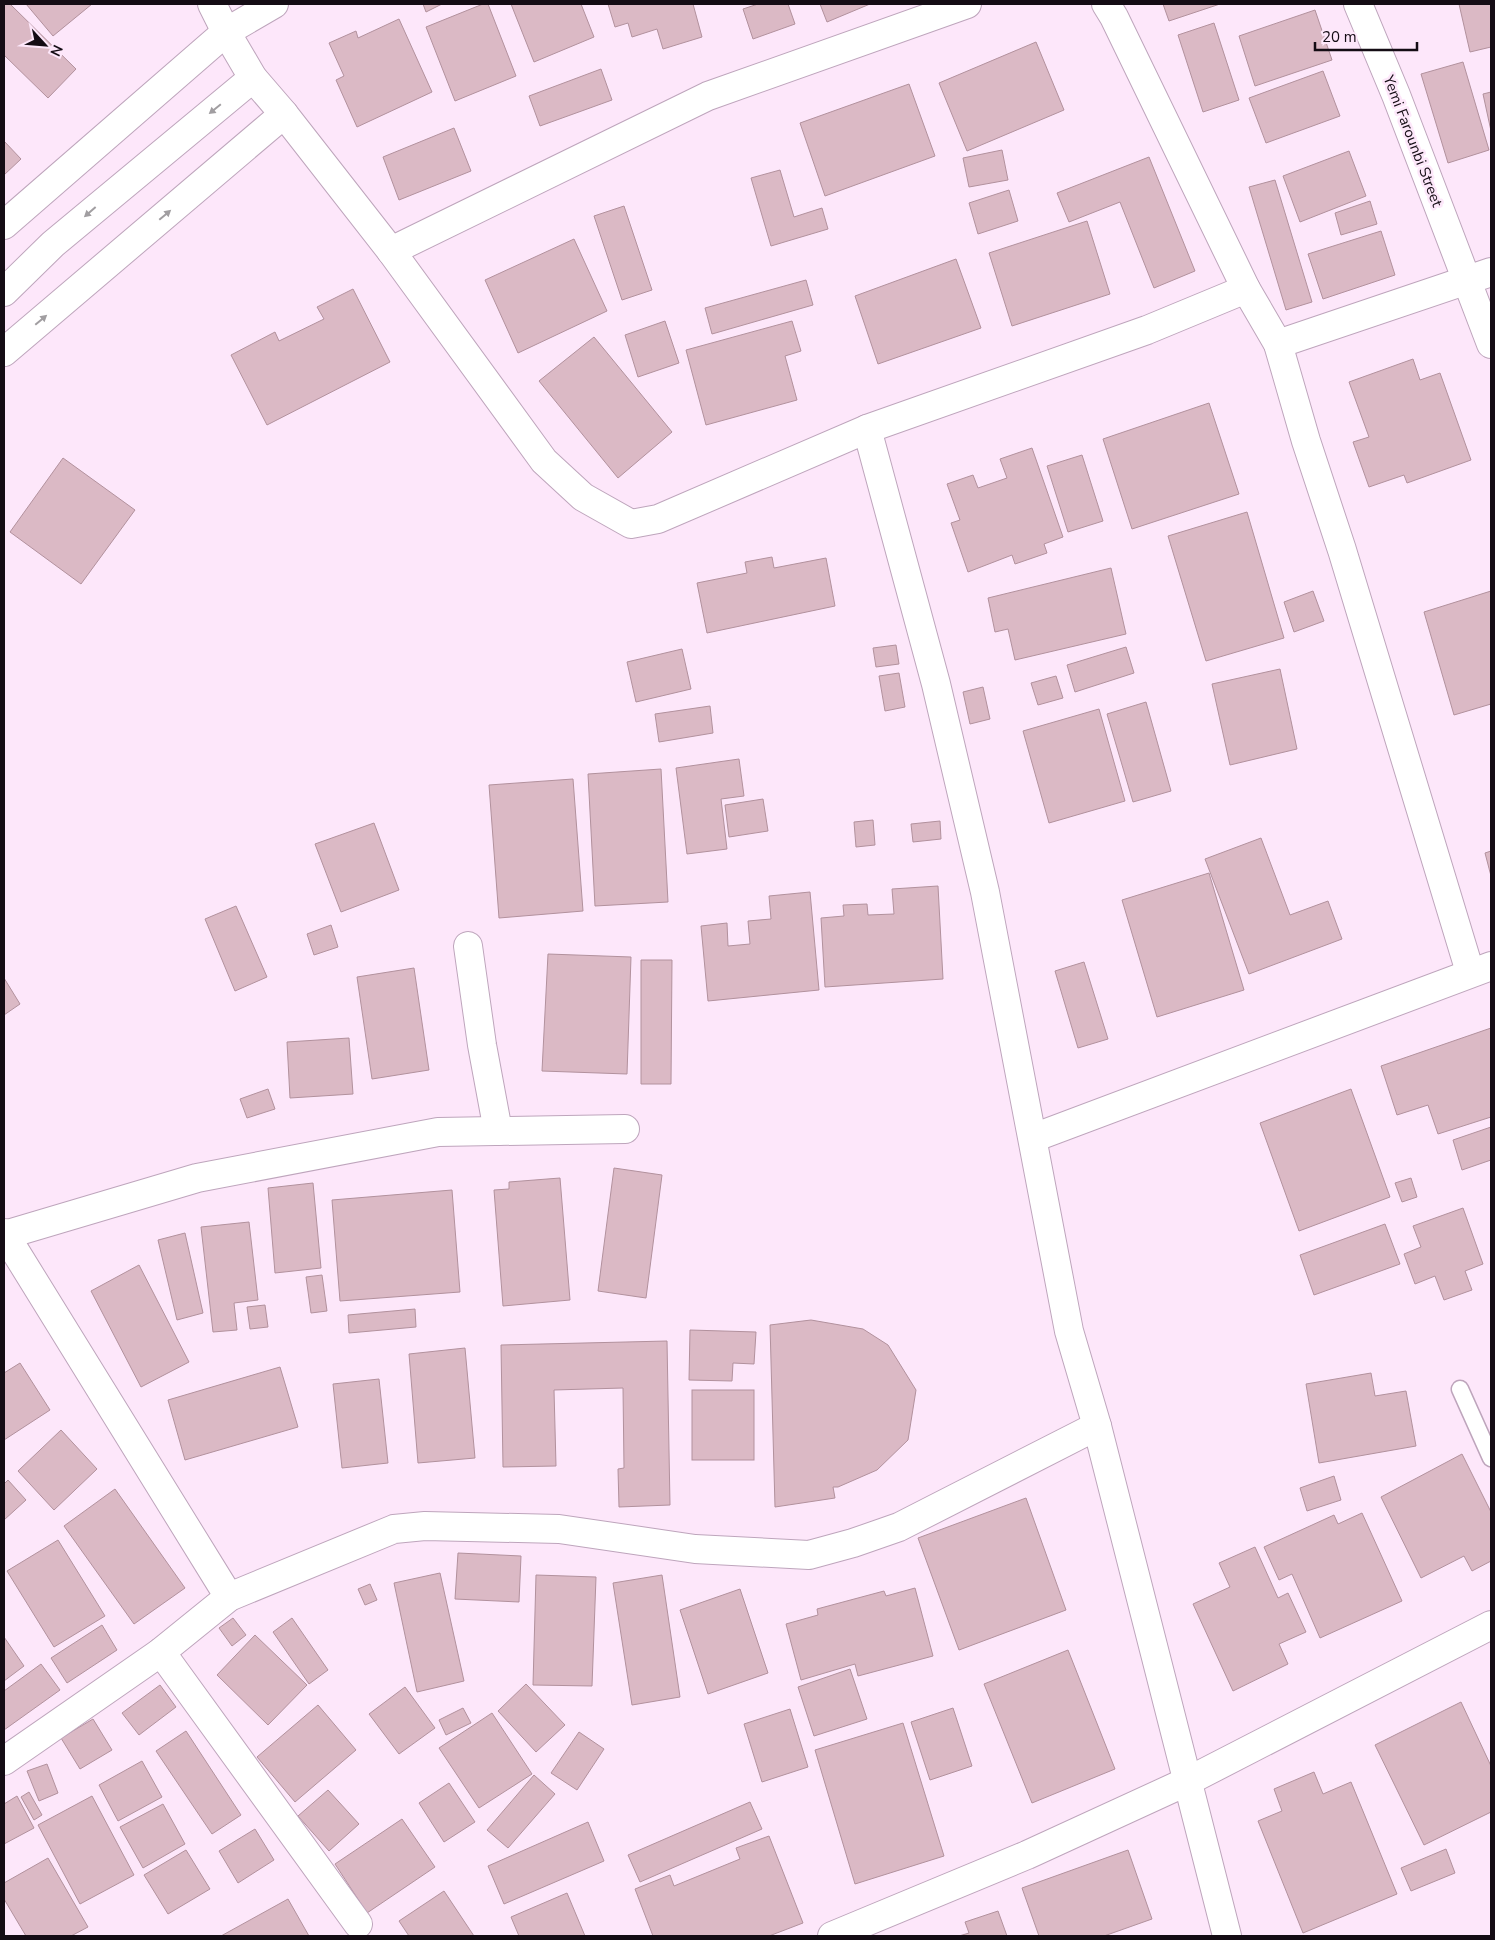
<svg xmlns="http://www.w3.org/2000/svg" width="1495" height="1940" viewBox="0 0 1495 1940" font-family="'Nunito Sans',sans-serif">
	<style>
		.building { fill: #dbb9c5; stroke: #b2919d }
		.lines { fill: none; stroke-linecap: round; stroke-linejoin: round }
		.lane-casing { stroke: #bea5bc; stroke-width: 19 }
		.street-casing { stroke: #bea5bc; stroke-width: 30 }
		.lane { stroke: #fff; stroke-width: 16 }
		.street { stroke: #fff; stroke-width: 28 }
		.oneway { fill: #a19ea1 }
		.labels { text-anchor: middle; stroke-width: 5; stroke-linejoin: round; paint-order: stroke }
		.street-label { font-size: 15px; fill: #140c14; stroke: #fde7fa }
	</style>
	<rect width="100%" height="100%" fill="#fde7fa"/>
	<g class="building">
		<polygon points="4,4 10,4 76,69 48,98 4,55"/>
		<polygon points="26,4 92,4 53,36"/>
		<polygon points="423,4 442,4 426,12"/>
		<polygon points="483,4 488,4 516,76 455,101 426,27"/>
		<polygon points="511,4 581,4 594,37 534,62"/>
		<polygon points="608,4 693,4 702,37 663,49 657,29 632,37 628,23 615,27"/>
		<polygon points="758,4 788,4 795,24 753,39 743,9"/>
		<polygon points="820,4 870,4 827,22"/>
		<polygon points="1163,4 1220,4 1169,21"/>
		<polygon points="1459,4 1491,4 1491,47 1470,52"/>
		<polygon points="1315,10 1332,60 1255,86 1239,36"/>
		<polygon points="399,19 432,92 357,127 336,80 344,76 329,43 356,31 358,38"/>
		<polygon points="1214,23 1239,100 1203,112 1178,35"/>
		<polygon points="1036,42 1064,110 967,151 939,83"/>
		<polygon points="1463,62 1489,150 1448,163 1421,74"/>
		<polygon points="601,69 612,100 540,126 529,96"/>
		<polygon points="1323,71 1340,116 1266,143 1249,98"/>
		<polygon points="909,84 935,156 825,196 800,123"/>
		<polygon points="1491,92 1491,131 1483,94"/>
		<polygon points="454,128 471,171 399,200 383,157"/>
		<polygon points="4,141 21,159 4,175"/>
		<polygon points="1002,150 1008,180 969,187 963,158"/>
		<polygon points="1349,151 1366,196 1300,222 1283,176"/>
		<polygon points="1149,157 1195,271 1154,288 1120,202 1069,222 1057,193"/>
		<polygon points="780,170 794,217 822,208 828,229 771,246 751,178"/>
		<polygon points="1275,180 1312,302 1286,310 1249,187"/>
		<polygon points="1009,190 1018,221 978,234 969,203"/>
		<polygon points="1370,201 1377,224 1341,235 1335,213"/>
		<polygon points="624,206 652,290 622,300 594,216"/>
		<polygon points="1087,221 1110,294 1012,326 989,253"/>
		<polygon points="1381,231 1395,275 1323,299 1308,254"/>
		<polygon points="574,239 607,311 518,353 485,280"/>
		<polygon points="956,259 981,328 878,364 855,296"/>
		<polygon points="806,280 813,305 712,334 705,308"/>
		<polygon points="353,289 390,362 267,425 231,355 275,332 279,341 324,319 317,307"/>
		<polygon points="665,321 679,363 638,377 625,335"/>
		<polygon points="792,321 801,351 785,356 797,400 706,425 686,350"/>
		<polygon points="594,337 672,432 618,478 539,381"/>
		<polygon points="1413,359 1420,380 1440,373 1471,460 1407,483 1404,475 1369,487 1353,442 1369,437 1349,382"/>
		<polygon points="1209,403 1239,494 1132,529 1103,439"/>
		<polygon points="1032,448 1063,537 1044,544 1047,553 1015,564 1012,555 968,572 951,523 960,520 947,484 973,475 978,488 1007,478 1000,459"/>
		<polygon points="1082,455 1103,521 1068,532 1047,466"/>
		<polygon points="63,458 135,510 81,584 10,532"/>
		<polygon points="1247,512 1284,638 1206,661 1168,536"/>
		<polygon points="772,557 774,568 826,558 835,606 707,633 697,583 747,573 745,562"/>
		<polygon points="1111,568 1126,634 1015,660 1008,629 995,632 988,598"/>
		<polygon points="1313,591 1324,621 1294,632 1284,602"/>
		<polygon points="1491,591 1491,704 1454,715 1424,612"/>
		<polygon points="896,645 899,664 876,667 873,648"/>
		<polygon points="1126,647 1134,673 1075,692 1067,665"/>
		<polygon points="682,649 691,689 636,702 627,662"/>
		<polygon points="1280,669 1297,749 1230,765 1212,684"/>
		<polygon points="899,673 905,707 885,711 879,676"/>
		<polygon points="1056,676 1063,698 1038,705 1031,683"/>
		<polygon points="983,687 990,719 970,724 963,692"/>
		<polygon points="1146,702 1171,791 1133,802 1107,714"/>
		<polygon points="710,706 713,733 659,742 655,714"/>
		<polygon points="1099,709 1125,801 1049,823 1023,731"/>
		<polygon points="739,759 744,796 721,799 727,849 687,854 676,768"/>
		<polygon points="661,769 668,902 595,906 588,774"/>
		<polygon points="573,779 583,911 499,918 489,785"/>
		<polygon points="763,799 768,831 729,837 725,805"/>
		<polygon points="873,820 875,845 856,847 854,822"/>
		<polygon points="940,821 941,839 913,842 911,824"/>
		<polygon points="374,823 399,890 341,912 315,844"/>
		<polygon points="1261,838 1290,915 1328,901 1342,939 1249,974 1205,859"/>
		<polygon points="1491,851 1491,876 1485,853"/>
		<polygon points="1209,873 1244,990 1157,1017 1122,900"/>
		<polygon points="938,886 943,979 825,987 821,918 844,916 843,905 867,904 868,915 894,914 892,889"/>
		<polygon points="810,892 819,990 708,1001 701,926 727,923 728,946 750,944 748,921 771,919 769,896"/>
		<polygon points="236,906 267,977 235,991 205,919"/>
		<polygon points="331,925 338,947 314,955 307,934"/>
		<polygon points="548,954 631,957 627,1074 542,1071"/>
		<polygon points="641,960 672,960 671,1084 641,1084"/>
		<polygon points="1084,962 1108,1039 1078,1048 1055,971"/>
		<polygon points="414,968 429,1070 372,1079 357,977"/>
		<polygon points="4,978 20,1004 4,1015"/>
		<polygon points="1491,1028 1491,1117 1438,1134 1428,1105 1397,1115 1381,1066"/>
		<polygon points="349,1038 353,1094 290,1098 287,1042"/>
		<polygon points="268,1089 275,1109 247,1118 240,1099"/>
		<polygon points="1351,1089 1390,1197 1299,1231 1260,1123"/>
		<polygon points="1491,1127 1491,1160 1462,1170 1453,1140"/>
		<polygon points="614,1168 662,1175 646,1298 598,1291"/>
		<polygon points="560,1178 570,1300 503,1306 494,1190 509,1189 509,1182"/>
		<polygon points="1411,1178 1417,1197 1402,1202 1395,1183"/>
		<polygon points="313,1183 321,1268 275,1273 268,1188"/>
		<polygon points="452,1190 460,1292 340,1301 332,1200"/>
		<polygon points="1463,1208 1483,1264 1465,1271 1472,1290 1444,1300 1435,1276 1415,1284 1404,1254 1421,1247 1413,1226"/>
		<polygon points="249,1222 258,1300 234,1303 237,1330 213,1332 201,1227"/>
		<polygon points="1385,1224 1400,1264 1314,1295 1300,1255"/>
		<polygon points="185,1233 203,1313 177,1320 158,1240"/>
		<polygon points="139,1265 189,1362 141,1387 91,1291"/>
		<polygon points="322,1275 327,1311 311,1313 306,1277"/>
		<polygon points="265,1305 268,1327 250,1329 247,1307"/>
		<polygon points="415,1309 416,1327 349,1333 348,1315"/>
		<polygon points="811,1320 863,1329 888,1345 916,1390 908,1440 877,1470 838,1487 833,1487 835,1498 775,1507 770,1325"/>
		<polygon points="690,1330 756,1332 754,1364 733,1363 732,1381 689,1380"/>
		<polygon points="667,1341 670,1505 619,1507 618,1469 624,1468 623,1388 554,1390 556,1466 503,1467 501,1345"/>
		<polygon points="465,1348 475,1458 418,1463 409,1354"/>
		<polygon points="20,1363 50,1410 4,1440 4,1373"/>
		<polygon points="280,1367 298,1427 185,1460 168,1400"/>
		<polygon points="1371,1373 1375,1396 1406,1391 1416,1446 1319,1463 1306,1384"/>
		<polygon points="379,1379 388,1463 342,1468 333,1384"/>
		<rect x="692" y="1390" width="62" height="70"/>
		<polygon points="61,1430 97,1469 54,1510 18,1471"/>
		<polygon points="1462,1454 1491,1512 1491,1561 1472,1571 1464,1556 1421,1578 1381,1497"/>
		<polygon points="1334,1476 1341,1500 1307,1511 1300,1488"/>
		<polygon points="8,1480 26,1500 4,1520 4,1484"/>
		<polygon points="115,1489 185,1588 134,1624 64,1526"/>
		<polygon points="1026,1498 1066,1610 959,1650 918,1538"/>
		<polygon points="1362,1513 1402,1601 1320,1638 1292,1574 1279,1580 1264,1547 1334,1515 1338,1524"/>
		<polygon points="58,1540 105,1616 54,1647 7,1571"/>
		<polygon points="1255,1547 1278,1598 1288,1593 1306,1632 1279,1644 1288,1664 1233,1691 1193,1604 1230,1587 1219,1563"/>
		<polygon points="458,1553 521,1556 519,1602 455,1599"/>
		<polygon points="440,1573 464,1681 417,1692 394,1583"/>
		<polygon points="536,1575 596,1577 592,1686 533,1685"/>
		<polygon points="662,1575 680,1697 632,1705 613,1583"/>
		<polygon points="370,1584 377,1600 365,1605 358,1589"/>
		<polygon points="915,1588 933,1656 858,1676 855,1664 801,1680 786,1624 818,1615 817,1609 884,1591 886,1596"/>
		<polygon points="740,1589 768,1673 708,1694 680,1610"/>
		<polygon points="233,1618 246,1635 232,1646 219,1628"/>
		<polygon points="292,1618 328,1670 309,1684 273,1632"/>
		<polygon points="102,1625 117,1650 67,1683 51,1658"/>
		<polygon points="255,1635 307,1685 268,1725 217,1675"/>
		<polygon points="4,1637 24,1666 4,1681"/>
		<polygon points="1068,1650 1115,1769 1032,1803 984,1684"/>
		<polygon points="41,1664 60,1690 4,1730 4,1691"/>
		<polygon points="850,1669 867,1719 814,1736 798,1687"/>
		<polygon points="526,1684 565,1725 536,1752 498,1711"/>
		<polygon points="160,1685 176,1707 139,1735 122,1713"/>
		<polygon points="405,1687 435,1728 399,1754 369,1714"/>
		<polygon points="1461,1702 1491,1766 1491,1812 1424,1845 1375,1745"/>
		<polygon points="318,1705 356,1750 295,1802 257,1757"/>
		<polygon points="463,1708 471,1723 446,1735 439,1720"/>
		<polygon points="953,1708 972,1766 930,1780 911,1722"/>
		<polygon points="790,1709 808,1767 762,1782 744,1724"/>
		<polygon points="492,1713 532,1774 479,1808 439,1748"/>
		<polygon points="93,1719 112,1750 80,1769 61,1738"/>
		<polygon points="903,1723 944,1856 855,1884 815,1750"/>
		<polygon points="186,1731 241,1815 212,1834 156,1751"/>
		<polygon points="579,1732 604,1749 577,1790 551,1773"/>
		<polygon points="142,1761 162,1797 118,1821 99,1785"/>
		<polygon points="47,1764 58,1793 39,1801 27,1771"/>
		<polygon points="1314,1772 1323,1794 1351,1782 1397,1894 1303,1933 1258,1821 1282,1811 1274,1789"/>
		<polygon points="534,1775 555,1794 508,1848 487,1830"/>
		<polygon points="449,1783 475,1822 444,1842 419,1803"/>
		<polygon points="328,1790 359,1824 329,1851 298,1816"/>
		<polygon points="29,1792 42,1815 34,1820 21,1797"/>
		<polygon points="17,1796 34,1828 4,1844 4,1804"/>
		<polygon points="92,1796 134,1875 80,1904 38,1825"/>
		<polygon points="750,1802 762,1829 640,1882 628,1855"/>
		<polygon points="163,1804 185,1844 143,1868 120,1827"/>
		<polygon points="402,1819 435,1867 367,1913 335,1864"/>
		<polygon points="588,1822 604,1861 504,1904 488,1866"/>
		<polygon points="255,1829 274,1860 238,1883 219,1851"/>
		<polygon points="769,1836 803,1923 769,1936 653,1936 635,1889 670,1875 674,1886 740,1859 736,1848"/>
		<polygon points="1446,1849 1455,1873 1411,1891 1401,1868"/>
		<polygon points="186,1850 210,1889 168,1914 144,1875"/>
		<polygon points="1128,1850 1152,1919 1104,1936 1039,1936 1022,1888"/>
		<polygon points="48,1858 88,1927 71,1936 26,1936 4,1899 4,1883"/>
		<polygon points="444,1891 474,1936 409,1936 399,1921"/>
		<polygon points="567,1893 585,1936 519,1936 511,1917"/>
		<polygon points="288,1899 309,1936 221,1936"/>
		<polygon points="998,1911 1007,1936 959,1936 969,1933 965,1922"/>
	</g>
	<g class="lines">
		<g class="lane-casing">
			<polyline id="lane" points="1460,1389 1491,1458"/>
		</g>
		<g class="street-casing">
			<g id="street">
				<polyline points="212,4 226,32 253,78 284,114 391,251 544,461 583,497 631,524 658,519 867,429 1147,330 1246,289"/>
				<polyline points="1106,4 1114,17 1246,289 1278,344 1306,441 1342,550 1470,972"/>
				<polyline points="1358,4 1396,95 1491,344"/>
				<polyline points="4,225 226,32 274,4"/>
				<polyline points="391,251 708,96 967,4"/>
				<polyline points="4,292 53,244 253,78"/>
				<polyline points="1278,344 1491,272"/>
				<polyline points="4,352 284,114"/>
				<polyline points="867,429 936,684 985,892 1069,1331 1097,1426 1227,1936"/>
				<polyline points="468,946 482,1045 498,1131"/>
				<polyline points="1033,1138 1491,966"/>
				<polyline points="4,1233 229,1597"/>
				<polyline points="5,1235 197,1178 438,1132 625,1129"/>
				<polyline points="161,1652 358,1924"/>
				<polyline points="4,1761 161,1652 229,1597 394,1529 425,1526 559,1529 695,1549 809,1555 853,1543 899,1527 1097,1426"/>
				<polyline points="832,1936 1027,1855 1188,1781 1491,1625"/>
			</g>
		</g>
		<use href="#lane" class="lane"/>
		<use href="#street" class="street"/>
	</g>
	<defs><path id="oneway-solid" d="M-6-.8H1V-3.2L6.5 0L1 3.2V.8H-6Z" transform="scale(1.25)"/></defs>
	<g class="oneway">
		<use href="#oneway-solid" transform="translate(215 109) rotate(141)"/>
		<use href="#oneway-solid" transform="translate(90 212) rotate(139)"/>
		<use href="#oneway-solid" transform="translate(165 215) rotate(-40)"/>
		<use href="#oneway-solid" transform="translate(41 320) rotate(-40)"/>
	</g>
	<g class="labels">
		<g class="street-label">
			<text transform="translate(1413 141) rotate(69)" y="5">Yemi Farounbi Street</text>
		</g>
	</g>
	<rect width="1495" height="1940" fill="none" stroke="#140c14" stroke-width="10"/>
	<g transform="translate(45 45) rotate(116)" stroke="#fde7fa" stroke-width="4" paint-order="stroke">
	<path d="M0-4L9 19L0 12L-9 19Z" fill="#140c14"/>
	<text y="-8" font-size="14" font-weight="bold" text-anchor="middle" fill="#140c14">N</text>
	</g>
	<path d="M1315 42v8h102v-8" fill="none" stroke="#140c14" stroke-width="2.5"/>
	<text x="1322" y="42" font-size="15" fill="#140c14" stroke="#fde7fa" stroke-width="4" paint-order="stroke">20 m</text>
</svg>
